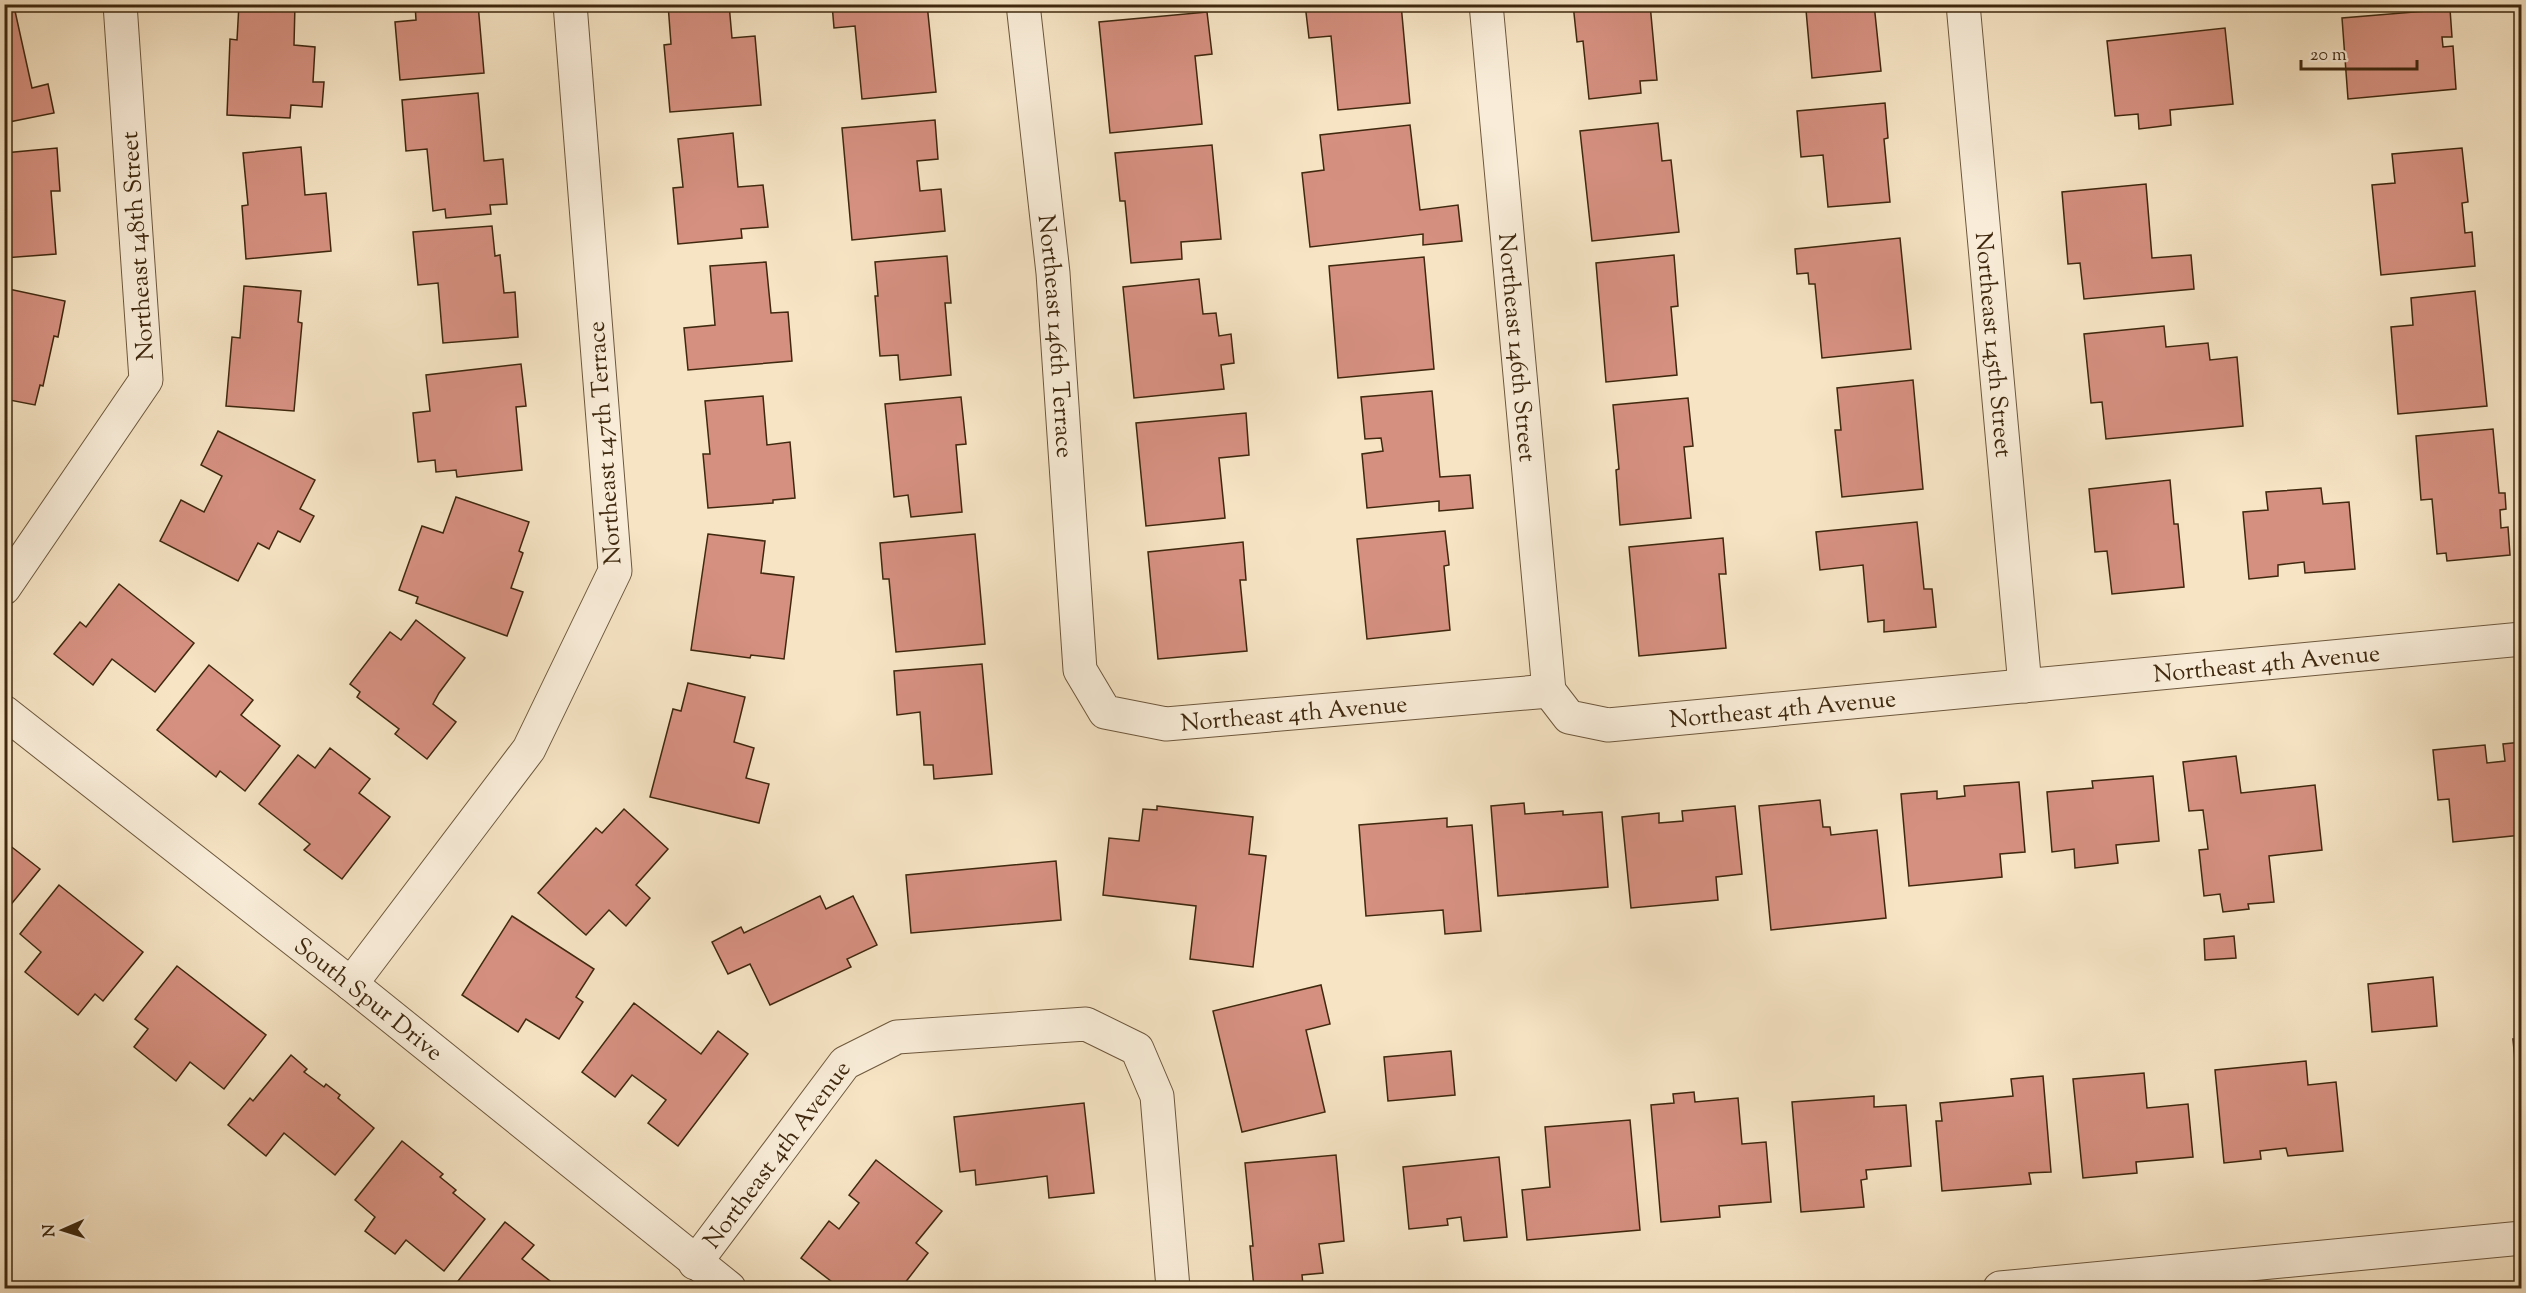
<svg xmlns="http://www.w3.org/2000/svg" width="2526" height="1293" viewBox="0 0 2526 1293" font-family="'Sorts Mill Goudy',serif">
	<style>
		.building { fill: #d69080; stroke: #3f280e; stroke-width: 1.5 }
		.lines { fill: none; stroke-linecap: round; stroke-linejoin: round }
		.street-casing { stroke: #6d573c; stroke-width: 35 }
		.street { stroke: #f9edd9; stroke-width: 33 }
		.labels { text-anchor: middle; stroke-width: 5; stroke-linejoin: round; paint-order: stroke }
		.street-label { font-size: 24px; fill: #3f280e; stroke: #f9edd9 }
	</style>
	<rect width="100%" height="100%" fill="#f6e4c4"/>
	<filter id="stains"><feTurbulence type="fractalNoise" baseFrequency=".00333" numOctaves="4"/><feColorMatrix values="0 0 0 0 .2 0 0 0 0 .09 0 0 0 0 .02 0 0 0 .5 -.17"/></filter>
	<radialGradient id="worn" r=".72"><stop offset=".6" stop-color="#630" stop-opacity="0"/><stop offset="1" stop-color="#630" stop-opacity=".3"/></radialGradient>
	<g class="building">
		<polygon points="239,4 295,4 294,45 315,47 313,82 324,82 322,107 291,105 290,118 227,115 230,39 237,40"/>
		<polygon points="415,4 478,4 484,73 400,80 395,22 416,20"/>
		<polygon points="668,4 729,4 732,38 755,36 761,105 670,112 664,45 671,44"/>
		<polygon points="832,4 927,4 936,92 862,99 855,26 834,28"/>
		<polygon points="1305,4 1401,4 1410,103 1338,110 1331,36 1309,38"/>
		<polygon points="1573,4 1650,4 1657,80 1640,81 1641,93 1589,99 1583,41 1577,42"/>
		<polygon points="1798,4 1874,4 1881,71 1812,78 1806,10 1798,11"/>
		<polygon points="2450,9 2452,37 2442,37 2443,47 2453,46 2456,89 2348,99 2342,18"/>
		<polygon points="15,11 32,88 48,84 54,113 4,123 4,13"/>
		<polygon points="1207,12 1212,54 1195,56 1202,124 1110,133 1099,22"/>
		<polygon points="2225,28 2233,104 2170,110 2171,125 2139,129 2138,114 2115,116 2107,41"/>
		<polygon points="478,93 484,161 503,159 507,204 490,205 491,214 446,218 445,209 433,211 427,149 406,151 402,100"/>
		<polygon points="1885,103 1888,138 1884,139 1890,202 1828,207 1823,155 1801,157 1797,111"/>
		<polygon points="935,120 938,159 917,161 920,191 941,189 945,231 852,240 842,128"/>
		<polygon points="1658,123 1662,161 1671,160 1679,232 1592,241 1580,131"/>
		<polygon points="1410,125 1420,210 1458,205 1462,241 1423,245 1423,234 1310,247 1302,173 1324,170 1320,135"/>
		<polygon points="733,133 738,187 763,185 768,227 741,229 742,238 678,244 673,188 683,187 678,139"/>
		<polygon points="1212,145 1221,239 1181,242 1182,259 1131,263 1125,201 1120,201 1115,153"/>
		<polygon points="301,147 305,195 326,193 331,251 246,259 242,206 248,205 243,153"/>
		<polygon points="57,148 60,191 51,191 56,254 4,258 4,153"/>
		<polygon points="2462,148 2468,202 2462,203 2465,233 2472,232 2475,266 2381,275 2372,185 2395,183 2392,154"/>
		<polygon points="2146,184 2152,258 2191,255 2194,289 2084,299 2080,263 2068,264 2062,192"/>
		<polygon points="492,226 495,256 500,255 504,293 515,292 518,337 443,343 438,283 418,285 413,232"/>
		<polygon points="1900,238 1911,349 1822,358 1815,284 1809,284 1808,273 1797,274 1795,249"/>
		<polygon points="1674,255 1678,306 1671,307 1677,375 1606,382 1596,263"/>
		<polygon points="947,256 951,303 945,303 951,375 900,380 898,355 880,356 875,296 878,296 875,262"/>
		<polygon points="1424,257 1434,369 1338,378 1329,266"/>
		<polygon points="766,262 771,313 788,312 792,361 688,370 684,328 715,325 710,266"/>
		<polygon points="1199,279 1203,314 1216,313 1219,336 1231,334 1234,363 1221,365 1224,389 1134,398 1123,287"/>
		<polygon points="244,286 301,291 298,322 302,323 294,411 226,406 232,337 240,338"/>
		<polygon points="4,288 65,301 58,337 54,336 43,386 40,385 35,405 4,399"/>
		<polygon points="2475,291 2487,406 2398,414 2391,327 2413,325 2411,298"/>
		<polygon points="2164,326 2166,347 2208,343 2210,360 2237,357 2243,426 2106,439 2102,402 2091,403 2084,334"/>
		<polygon points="521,364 526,406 516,407 522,470 457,477 456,470 436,472 435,460 418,462 413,413 430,411 426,375"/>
		<polygon points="1913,380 1923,489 1842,497 1835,430 1841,430 1837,388"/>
		<polygon points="1432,391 1440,477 1470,475 1473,508 1439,511 1439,501 1367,508 1362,454 1383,451 1381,438 1365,439 1361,397"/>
		<polygon points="763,396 767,445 790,442 795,498 773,500 773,503 708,508 703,454 710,454 705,401"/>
		<polygon points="961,397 966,444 956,445 962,512 911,517 908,495 894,497 885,404"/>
		<polygon points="1688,398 1693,446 1684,447 1691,518 1620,525 1616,470 1619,469 1613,405"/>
		<polygon points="1246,413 1249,455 1219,458 1225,518 1146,526 1136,423"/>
		<polygon points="2493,429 2499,493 2505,493 2506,509 2500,510 2501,528 2508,527 2510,555 2447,561 2446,553 2437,554 2432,499 2421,500 2416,436"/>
		<polygon points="218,431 315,480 300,509 314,516 300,542 278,531 269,549 258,543 238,581 160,541 181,500 204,512 222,476 201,465"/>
		<polygon points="2170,480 2174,524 2178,524 2184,587 2112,594 2107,551 2095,552 2089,489"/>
		<polygon points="2321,488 2323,504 2349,502 2355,569 2305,573 2304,562 2278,565 2278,576 2249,579 2243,512 2268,510 2266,492"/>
		<polygon points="456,497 529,522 519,551 523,553 511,588 523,592 507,636 416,603 418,597 399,590 422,526 443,533"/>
		<polygon points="1917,522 1924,589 1932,589 1936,627 1884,632 1884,620 1868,622 1863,565 1820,570 1816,532"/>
		<polygon points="1445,531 1449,565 1444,566 1450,630 1367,639 1357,539"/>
		<polygon points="708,534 765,541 761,573 794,577 784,659 751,655 750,658 691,650"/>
		<polygon points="975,534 985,644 896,652 889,579 883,579 880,543"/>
		<polygon points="1723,538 1726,574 1719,574 1726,648 1639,656 1629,547"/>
		<polygon points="1243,542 1246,580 1240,580 1247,651 1158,659 1148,552"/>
		<polygon points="119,584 194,643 155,692 112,659 93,685 54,654 80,622 86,627"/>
		<polygon points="416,620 465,658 439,693 433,704 456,722 427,759 395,734 399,729 357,697 360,692 350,684 390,632 401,640"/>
		<polygon points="982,664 992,774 934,779 933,765 924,765 920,712 897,715 894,671"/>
		<polygon points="209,665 253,700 241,715 280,746 245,791 220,771 216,777 157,730"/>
		<polygon points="688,683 745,697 734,742 754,748 746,778 769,784 759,823 650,797 673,709 681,711"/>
		<polygon points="2522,742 2522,835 2453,842 2449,799 2438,800 2433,750 2485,745 2487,763 2505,761 2503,744"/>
		<polygon points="330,748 370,779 359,793 390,817 342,879 304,850 310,844 259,804 298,755 315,768"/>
		<polygon points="2236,756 2241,793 2315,785 2322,850 2269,856 2274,902 2248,904 2249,909 2223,912 2220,894 2204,896 2199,850 2208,849 2203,810 2189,811 2183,762"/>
		<polygon points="2153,776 2159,841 2116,845 2118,863 2075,868 2074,849 2052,852 2047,792 2093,788 2092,781"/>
		<polygon points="2019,782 2025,852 2000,854 2002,877 1909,886 1901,794 1937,791 1937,799 1965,796 1964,786"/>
		<polygon points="1820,800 1823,827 1830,827 1831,835 1877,830 1886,918 1771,930 1759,806"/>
		<polygon points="1524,803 1525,814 1563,811 1563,815 1602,812 1608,887 1498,896 1491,806"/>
		<polygon points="1157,806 1253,817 1249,854 1266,856 1253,967 1190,959 1196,906 1103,895 1109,838 1139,841 1143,809 1157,810"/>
		<polygon points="1735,806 1742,874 1716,877 1718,900 1631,908 1622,817 1659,813 1659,823 1683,821 1682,811"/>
		<polygon points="624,809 668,849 636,885 650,898 626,926 609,910 586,935 538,893 596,828 602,833"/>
		<polygon points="1447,818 1447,827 1472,825 1481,931 1445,934 1443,910 1366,916 1359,825"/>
		<polygon points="4,841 40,869 4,913"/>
		<polygon points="1056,861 1061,920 911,933 906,875"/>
		<polygon points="59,885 143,952 103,1001 95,994 78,1015 25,972 41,952 20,934"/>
		<polygon points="820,896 826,909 853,896 877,945 847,959 851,967 770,1005 750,964 728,974 712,942 741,927 744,933"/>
		<polygon points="512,916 594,969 576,997 583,1002 559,1039 526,1019 518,1032 462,995"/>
		<polygon points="2234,936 2236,958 2205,960 2204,939"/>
		<polygon points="177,966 266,1035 224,1089 190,1062 176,1081 134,1047 148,1029 135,1019"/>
		<polygon points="2433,977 2437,1026 2372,1032 2368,984"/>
		<polygon points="1321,985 1330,1024 1306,1030 1325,1112 1242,1132 1213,1011"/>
		<polygon points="634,1003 701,1054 718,1031 748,1054 678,1146 648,1123 666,1100 632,1075 615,1097 582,1072"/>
		<polygon points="2513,1039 2522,1039 2521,1126"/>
		<polygon points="1451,1051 1455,1095 1388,1101 1384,1057"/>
		<polygon points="291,1055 307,1069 304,1072 324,1087 326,1084 340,1095 338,1098 374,1128 335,1175 284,1133 266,1156 228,1125 250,1098 253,1101"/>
		<polygon points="2306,1061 2308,1085 2336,1082 2343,1151 2288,1156 2286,1148 2260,1151 2261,1159 2224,1163 2215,1070"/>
		<polygon points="2144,1073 2147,1108 2188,1104 2193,1157 2136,1162 2137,1173 2083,1178 2073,1079"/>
		<polygon points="2043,1076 2051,1172 2029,1173 2031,1184 1942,1191 1936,1121 1942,1121 1940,1103 2013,1096 2011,1079"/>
		<polygon points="1694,1092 1695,1102 1738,1098 1742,1144 1766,1142 1771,1202 1719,1206 1720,1217 1661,1222 1651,1105 1674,1103 1673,1094"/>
		<polygon points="1874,1096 1874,1107 1906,1105 1911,1166 1866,1170 1867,1179 1861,1180 1864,1207 1801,1212 1792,1102"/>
		<polygon points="1084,1103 1094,1193 1049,1198 1047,1176 976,1185 975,1170 960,1172 954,1117"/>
		<polygon points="1630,1120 1640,1230 1527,1240 1522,1190 1550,1187 1545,1127"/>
		<polygon points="402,1141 443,1174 440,1177 456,1190 453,1193 485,1219 444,1271 406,1240 395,1254 365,1231 375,1217 355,1200"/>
		<polygon points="1336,1155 1344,1241 1319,1244 1323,1273 1302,1275 1303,1285 1254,1288 1250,1246 1253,1246 1245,1163"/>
		<polygon points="1499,1157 1507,1237 1464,1241 1461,1217 1447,1219 1448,1225 1409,1229 1403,1167"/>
		<polygon points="876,1160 942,1211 916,1243 928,1253 901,1288 840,1288 801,1258 829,1221 839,1229 859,1203 849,1195"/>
		<polygon points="505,1222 534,1245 522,1259 559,1288 457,1288 454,1286"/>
	</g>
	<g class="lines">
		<g class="street-casing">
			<g id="street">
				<path id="s1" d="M1023 4 1053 273 1080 670 1105 712 1166 724 1549 691"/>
				<path id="s2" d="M1486 4 1549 691"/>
				<path id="s3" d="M1963 4 2025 686"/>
				<polyline points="4,588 146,380 120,4"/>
				<path id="s4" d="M1549 691 1569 717 1608 725 2522 639"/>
				<path id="s5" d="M4 712 351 984 729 1288"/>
				<polyline points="351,984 529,749 615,571 570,4"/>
				<path id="s6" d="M695 1263 845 1063 897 1037 1086 1024 1137 1049 1157 1096 1173 1288"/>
				<polyline points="2000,1288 2522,1238"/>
			</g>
		</g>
		<use href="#street" class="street"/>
	</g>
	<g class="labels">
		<g class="street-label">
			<text transform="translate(137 246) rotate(-94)" y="8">Northeast 148th Street</text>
			<text dy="8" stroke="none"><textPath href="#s1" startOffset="334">Northeast 146th Terrace</textPath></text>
			<text dy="8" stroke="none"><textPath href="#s3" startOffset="342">Northeast 145th Street</textPath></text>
			<text dy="8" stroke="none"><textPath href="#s2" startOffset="345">Northeast 146th Street</textPath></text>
			<text transform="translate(604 443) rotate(-94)" y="8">Northeast 147th Terrace</text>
			<text dy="8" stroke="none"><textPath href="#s4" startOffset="734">Northeast 4th Avenue</textPath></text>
			<text dy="8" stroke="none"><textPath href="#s4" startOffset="248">Northeast 4th Avenue</textPath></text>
			<text dy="8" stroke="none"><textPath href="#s1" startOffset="908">Northeast 4th Avenue</textPath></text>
			<text dy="8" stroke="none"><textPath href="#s5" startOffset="464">South Spur Drive</textPath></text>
			<text dy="8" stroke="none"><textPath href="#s6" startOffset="136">Northeast 4th Avenue</textPath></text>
		</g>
	</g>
	<rect width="2526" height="1293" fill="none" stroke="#f6e4c4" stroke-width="24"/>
	<rect x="6" y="6" width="2514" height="1281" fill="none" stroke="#3f280e" stroke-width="3"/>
	<rect x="12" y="12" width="2502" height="1269" fill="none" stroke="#3f280e" stroke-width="1.5"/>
	<g transform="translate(63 1230) rotate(267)" stroke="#f9edd9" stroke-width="4.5" paint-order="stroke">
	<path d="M0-4.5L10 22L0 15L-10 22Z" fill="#3f280e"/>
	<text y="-9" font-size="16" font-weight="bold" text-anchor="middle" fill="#3f280e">N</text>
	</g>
	<path d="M2301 60v9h116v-9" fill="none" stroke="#3f280e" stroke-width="3"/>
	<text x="2310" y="60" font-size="18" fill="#3f280e" stroke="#f9edd9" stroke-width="4.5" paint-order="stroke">20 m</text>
	<rect width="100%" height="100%" filter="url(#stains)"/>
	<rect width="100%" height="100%" fill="url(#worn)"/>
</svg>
